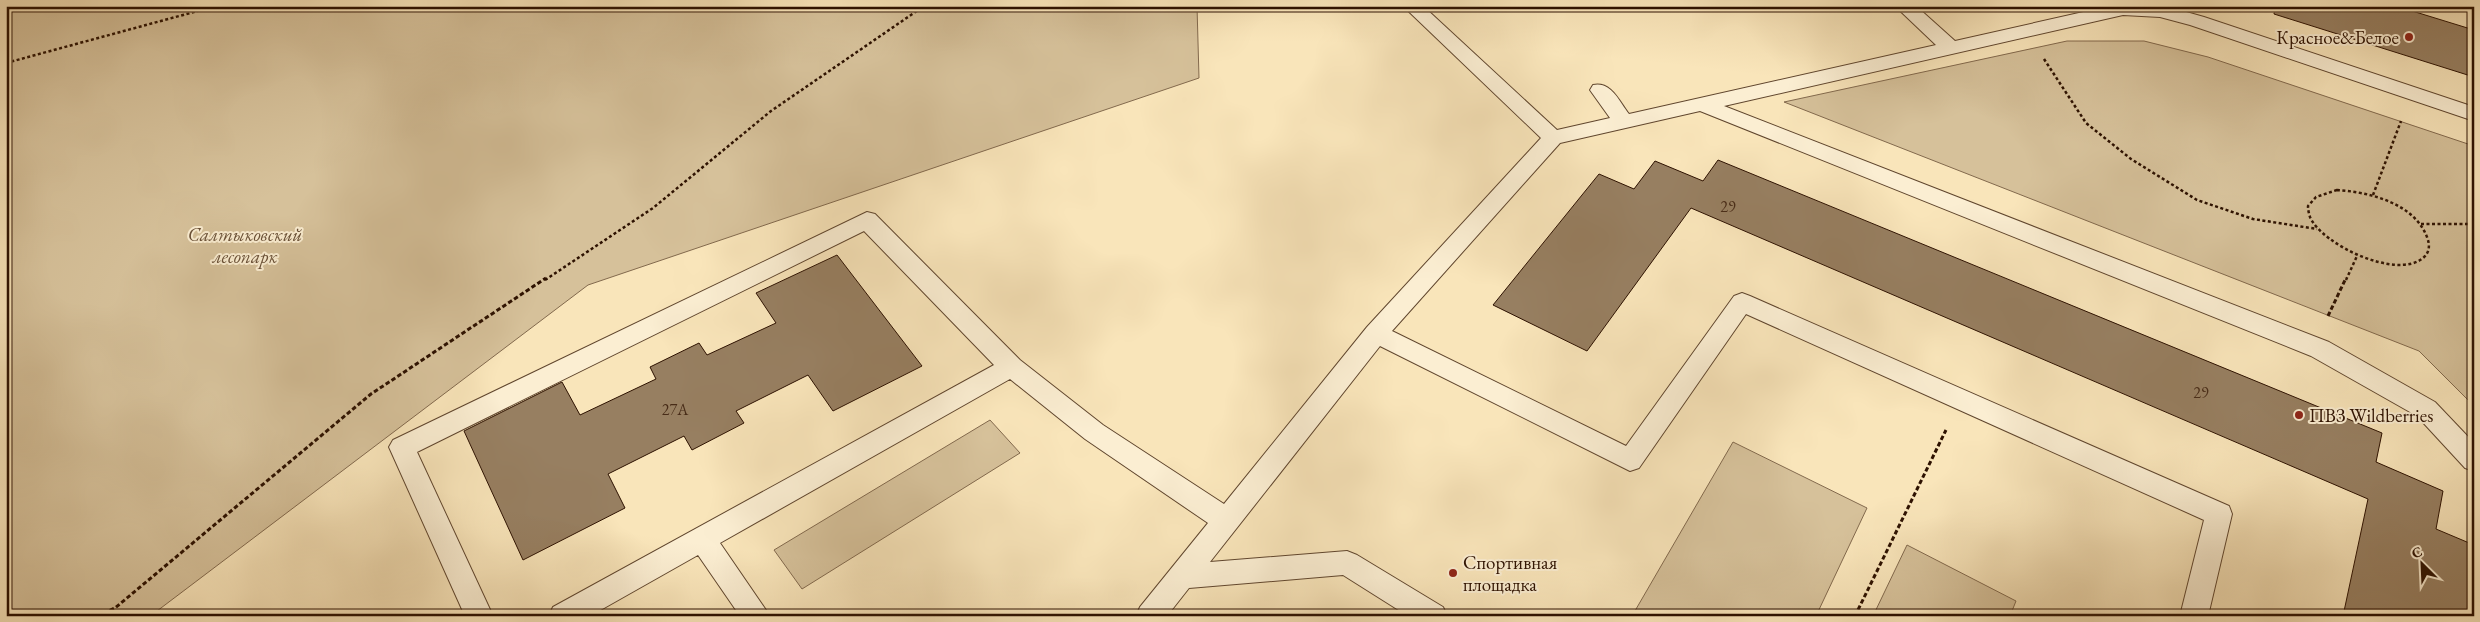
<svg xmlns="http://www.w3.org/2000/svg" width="2480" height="622" viewBox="0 0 2480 622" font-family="'EB Garamond',serif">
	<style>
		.green { fill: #d6c19a; stroke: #82694d }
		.building { fill: #977f61; stroke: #2d1100 }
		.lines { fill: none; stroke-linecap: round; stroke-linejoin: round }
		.service-casing { stroke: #60462e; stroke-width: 2 }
		.path-far1 { stroke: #2d1100; stroke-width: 2.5; stroke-dasharray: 3 2.5; stroke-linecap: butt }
		.path { stroke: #2d1100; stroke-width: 3; stroke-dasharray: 4.5 2.5; stroke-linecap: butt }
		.service { fill: #fbeed2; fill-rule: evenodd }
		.poi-dot { fill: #8f2418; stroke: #fbeed2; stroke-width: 2 }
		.labels { text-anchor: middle; stroke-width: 4; stroke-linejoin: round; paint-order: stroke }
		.number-label { font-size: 16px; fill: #482c18 }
		.poi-label { font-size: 19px; fill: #2d1100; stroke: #fbeed2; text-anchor: start }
		.park-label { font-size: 19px; font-style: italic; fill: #684f36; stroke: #fbeed2 }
	</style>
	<rect width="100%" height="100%" fill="#f9e5ba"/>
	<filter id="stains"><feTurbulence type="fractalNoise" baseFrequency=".004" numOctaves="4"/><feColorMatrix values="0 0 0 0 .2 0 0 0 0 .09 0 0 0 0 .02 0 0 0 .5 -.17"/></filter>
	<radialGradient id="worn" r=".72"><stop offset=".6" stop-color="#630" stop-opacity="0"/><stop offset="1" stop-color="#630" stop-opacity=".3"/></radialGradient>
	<g class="green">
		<polygon points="6,6 1197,6 1199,78 588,285 157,611 156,616 6,616"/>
		<polygon points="2067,41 2144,41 2208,57 2474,146 2474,406 2419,351 1784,102"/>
		<polygon points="990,420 1020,453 802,589 774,550"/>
		<polygon points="1733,442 1867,508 1816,616 1632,616"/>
		<polygon points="1907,545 2016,601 2010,616 1873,616"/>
	</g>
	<g class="building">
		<polygon points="2275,6 2396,6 2474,30 2474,77 2274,14"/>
		<polygon points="1718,160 2382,433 2376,462 2443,491 2436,529 2474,545 2474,616 2343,616 2368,499 1691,208 1587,351 1493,305 1599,174 1634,189 1655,161 1703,181"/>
		<polygon points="837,255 922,366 833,411 808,375 736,411 744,423 692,450 684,436 608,474 625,508 523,560 464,431 562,382 580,415 656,379 650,367 699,343 707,355 776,323 756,293"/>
	</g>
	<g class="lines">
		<g class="service-casing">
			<path id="service" d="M1403 6H1423L1557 130 1610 118 1590 90 1593 85C1611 81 1619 101 1629 114L1936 45 1895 6H1916L1955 41 2110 6H2165L2204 17 2474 107V121L2190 25 2160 17 2123 15 1724 106 2329 342 2435 402 2474 443V471L2465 468 2417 416 2311 356 1700 111 1560 143 1392 331 1626 446 1734 296 1742 293 1750 296 2229 506 2232 514 2208 616H2180L2204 520 1746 314 1639 468 1630 471 1380 346 1210 562 1347 551 1357 555 1443 607 1447 616H1408L1343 575 1189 588 1167 616H1136L1140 607 1208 523 1085 439 1010 379 720 543 770 616H740L698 555 590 616H549L553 607 994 365 864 231 417 452 493 616H465L389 447 393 440 867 212 875 214 1020 360 1103 425 1224 504 1367 327 1541 138Z"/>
		</g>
		<g class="path-far1">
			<polyline points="2044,59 2086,123 2131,159 2197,200 2253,219 2317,229"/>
			<polyline points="6,63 216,6"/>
			<path d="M2337 190C2369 192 2414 203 2427 237 2430 245 2430 252 2423 258 2397 280 2322 245 2310 217 2309 214 2308 210 2308 206L2316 197Z"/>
			<polyline points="2373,195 2401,121"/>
			<polyline points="2421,224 2474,224"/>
			<polyline points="545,280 653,208 771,111 924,6"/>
			<polyline points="2346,280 2357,256"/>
		</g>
		<g class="path">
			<polyline points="2328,316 2346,278"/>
			<polyline points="97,616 115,608 371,394 546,278"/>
			<polyline points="1855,616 1946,430"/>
		</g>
		<use href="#service" class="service"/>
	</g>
	<g class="poi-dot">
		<circle cx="2409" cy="37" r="5"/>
		<circle cx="2299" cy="415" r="5"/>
		<circle cx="1453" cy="573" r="5"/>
	</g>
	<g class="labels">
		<g class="number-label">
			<text x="1728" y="212">29</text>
			<text x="2201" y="398">29</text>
			<text x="675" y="415">27А</text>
		</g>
		<g class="poi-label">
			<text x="2399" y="44" text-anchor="end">Красное&amp;Белое</text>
			<text x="2309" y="422">ПВЗ Wildberries</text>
			<text x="1463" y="569">Спортивная<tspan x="1463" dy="22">площадка</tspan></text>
		</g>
		<g class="park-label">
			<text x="245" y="241">Салтыковский<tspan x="245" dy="22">лесопарк</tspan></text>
		</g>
	</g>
	<rect width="2480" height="622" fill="none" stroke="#f9e5ba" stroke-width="25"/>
	<rect x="8" y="8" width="2465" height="607" fill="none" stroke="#2d1100" stroke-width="2.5"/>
	<rect x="12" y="12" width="2455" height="597" fill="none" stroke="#2d1100"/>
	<g transform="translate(2422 564) rotate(336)" stroke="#fbeed2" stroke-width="4" paint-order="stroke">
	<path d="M0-4L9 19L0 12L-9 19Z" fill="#2d1100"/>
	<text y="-8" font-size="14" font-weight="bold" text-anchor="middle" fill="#2d1100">С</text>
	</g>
	<rect width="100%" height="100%" filter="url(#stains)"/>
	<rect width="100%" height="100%" fill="url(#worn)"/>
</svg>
